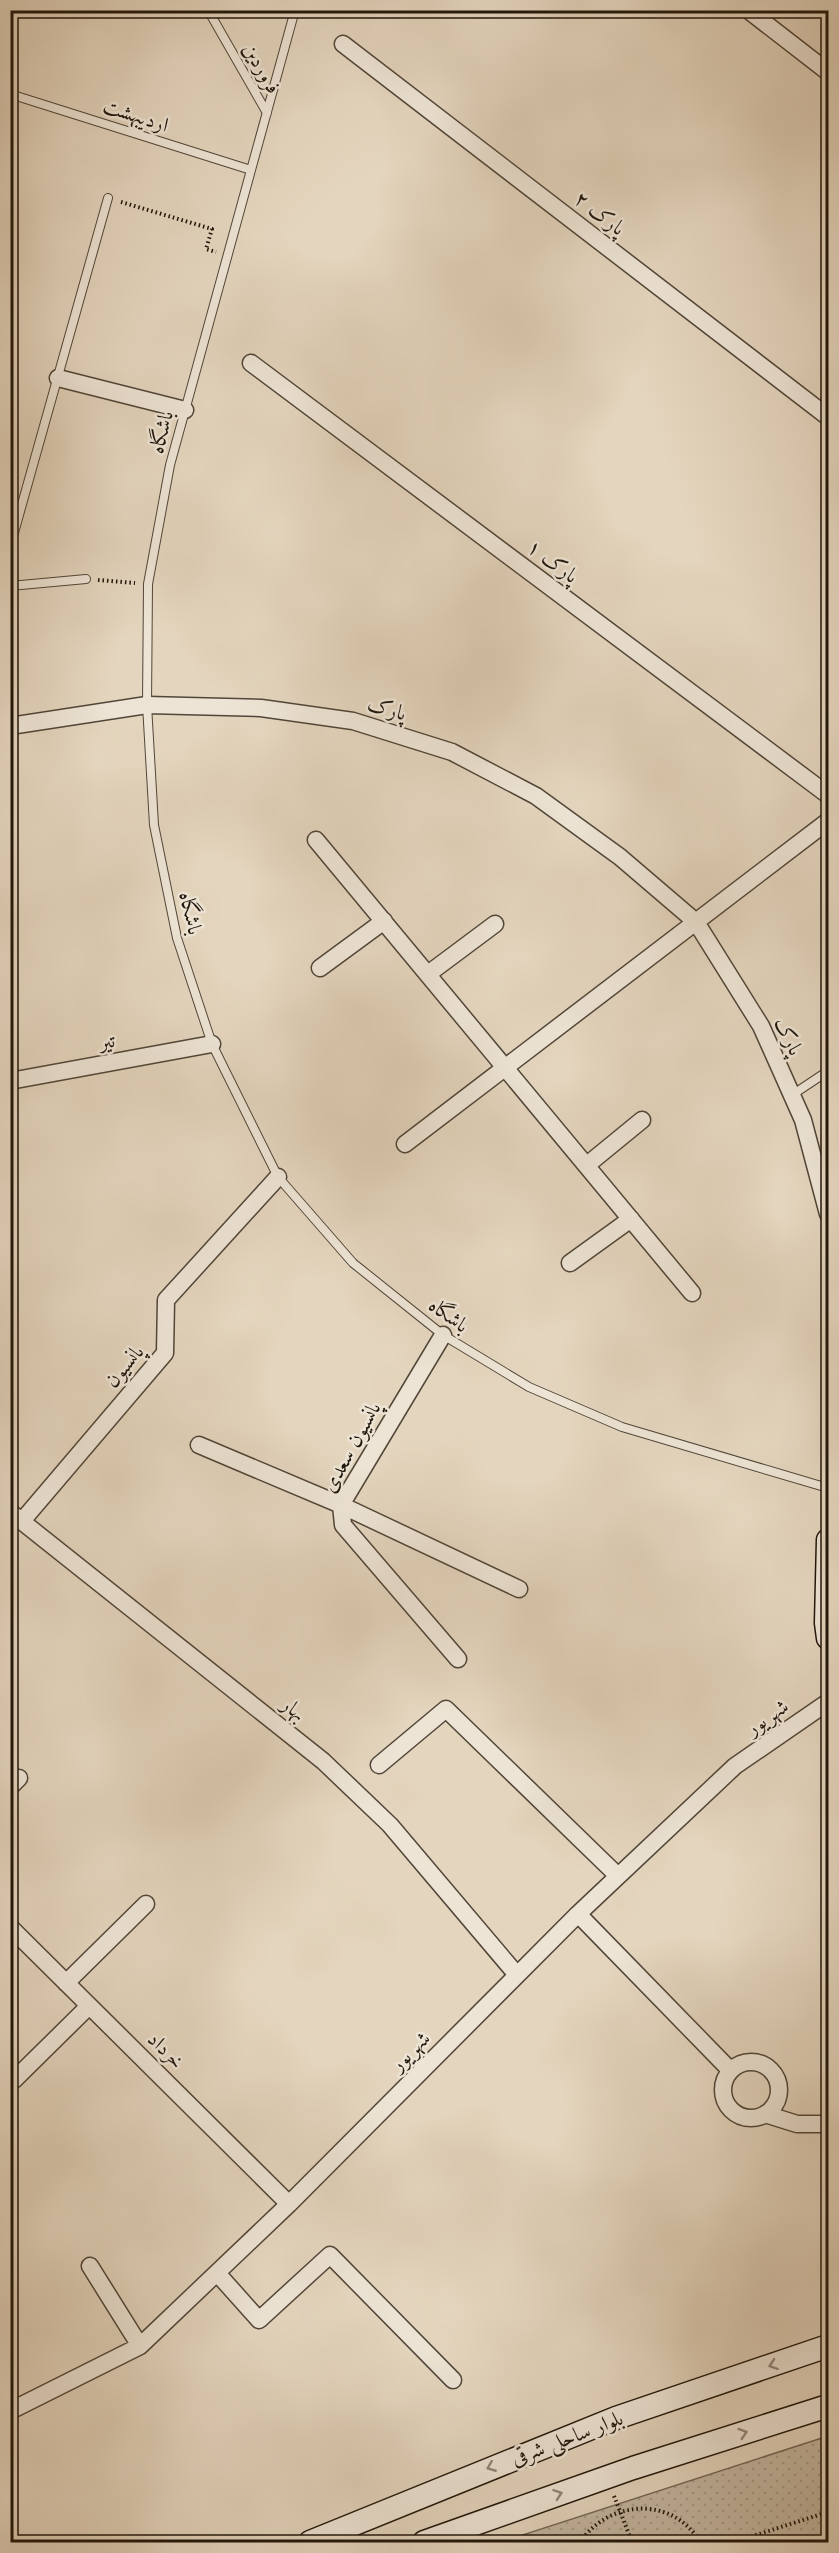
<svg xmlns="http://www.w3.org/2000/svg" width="839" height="2553" font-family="'Old Standard TT',Amiri,serif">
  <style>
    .park { fill: url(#park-dots); stroke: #726656; stroke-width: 1.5 }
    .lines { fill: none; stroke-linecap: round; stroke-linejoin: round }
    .lane-casing { stroke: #514638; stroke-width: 10 }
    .street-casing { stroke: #514638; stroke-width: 19 }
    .secondary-casing { stroke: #20160b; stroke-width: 25 }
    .path { stroke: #20160b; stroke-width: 4; stroke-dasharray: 1.5 3; stroke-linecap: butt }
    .lane { stroke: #ede4d5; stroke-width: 8 }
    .street { stroke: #ede4d5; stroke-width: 16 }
    .secondary { stroke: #ede4d5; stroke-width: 22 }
    .oneway { stroke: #91877a }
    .labels { text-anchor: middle; stroke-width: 5; stroke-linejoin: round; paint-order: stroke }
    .street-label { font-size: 21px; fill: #20160b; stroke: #ede4d5 }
  </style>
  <defs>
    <pattern id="park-dots" width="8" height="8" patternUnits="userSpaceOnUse" patternTransform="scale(1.5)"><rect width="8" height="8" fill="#c3b5a0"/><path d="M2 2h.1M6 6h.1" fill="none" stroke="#a79b88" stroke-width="1.8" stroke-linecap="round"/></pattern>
  </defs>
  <rect width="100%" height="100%" fill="#e4d5be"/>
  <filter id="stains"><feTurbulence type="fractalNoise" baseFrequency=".00333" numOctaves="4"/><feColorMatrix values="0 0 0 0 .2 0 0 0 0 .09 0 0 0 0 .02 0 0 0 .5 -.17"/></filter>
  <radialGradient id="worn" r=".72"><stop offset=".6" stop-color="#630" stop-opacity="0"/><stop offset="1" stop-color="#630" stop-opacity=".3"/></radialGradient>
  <path class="park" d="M828,2436V2542H501L504,2541Z"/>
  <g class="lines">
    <defs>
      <path id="lane" d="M208,10L267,113
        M295,10L170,465L148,584L147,705L154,825L177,938L212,1044L278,1177L353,1263L443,1335L529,1387L622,1427L828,1488
        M10,94L251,170
        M10,547L108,198
        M10,586L86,579
        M792,1095L828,1071"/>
      <path id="street" d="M748,10L828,72
        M343,44L828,417
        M251,363L828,795
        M58,378L185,410
        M10,726L147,705L261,708L353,721L452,752L536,796L620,857L696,922L761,1026L803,1120L828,1214
        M316,840L692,1293
        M320,968L384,921
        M428,974L495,924
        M10,1081L212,1044
        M405,1144L828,821
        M587,1165L642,1120
        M570,1263L631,1219
        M443,1335L341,1505L343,1525L458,1659
        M199,1445L341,1505L519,1589
        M10,1512L323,1761L390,1825L517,1975
        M22,1521L165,1353L166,1300L278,1177
        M379,1765L446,1709L618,1876
        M10,1787L19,1778
        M578,1914L730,2070
        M10,1927L289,2204
        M66,1983L146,1904
        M723 2090a28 28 0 1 1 56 0a28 28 0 1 1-56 0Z
        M14,2080L89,2006
        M765,2114L797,2124H828
        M90,2266L140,2346
        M217,2273L259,2320L330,2255L453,2380
        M10,2411L140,2346L289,2204L578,1914L735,1766L828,1702"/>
      <path id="secondary" d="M828,1540L826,1623L828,1638
        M310,2542L616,2418L828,2346
        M424,2542L633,2468L828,2406"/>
    </defs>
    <use href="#lane" class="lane-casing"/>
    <use href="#street" class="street-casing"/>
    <use href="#secondary" class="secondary-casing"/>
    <path class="path" d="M121,202L212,229L206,249L216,252
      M98,580L135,583
      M614,2496L632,2542
      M580,2542C609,2500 672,2495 700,2542
      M734,2542L828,2512"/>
    <use href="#lane" class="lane"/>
    <use href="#street" class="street"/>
    <use href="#secondary" class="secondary"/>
  </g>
  <defs><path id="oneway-chevron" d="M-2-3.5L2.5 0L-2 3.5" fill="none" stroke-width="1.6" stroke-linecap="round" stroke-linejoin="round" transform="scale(1.5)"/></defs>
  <g class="oneway">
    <use href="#oneway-chevron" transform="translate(773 2365) rotate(161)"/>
    <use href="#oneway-chevron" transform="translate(743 2433) rotate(-18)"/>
    <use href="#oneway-chevron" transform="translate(491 2467) rotate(158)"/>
    <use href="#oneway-chevron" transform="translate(558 2494) rotate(-19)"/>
  </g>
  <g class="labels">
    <g class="street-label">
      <text transform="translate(262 68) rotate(60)" y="7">فروردین</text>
      <text transform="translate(136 115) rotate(18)" y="7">اردیبهشت</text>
      <text transform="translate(600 213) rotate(38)" y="7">پارک ۲</text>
      <text transform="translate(161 432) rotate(-75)" y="7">باشگاه</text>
      <text transform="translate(553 561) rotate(37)" y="7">پارک ۱</text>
      <text transform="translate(387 708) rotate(17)" y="7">پارک</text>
      <text transform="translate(191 913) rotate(77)" y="7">باشگاه</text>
      <text transform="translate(789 1036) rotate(65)" y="7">پارک</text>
      <text transform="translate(107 1041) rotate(-10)" y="7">تیر</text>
      <text transform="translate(449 1315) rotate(36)" y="7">باشگاه</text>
      <text transform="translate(124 1366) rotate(-50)" y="7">پانسیون</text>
      <text transform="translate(351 1447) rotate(-61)" y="7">پانسیون سعدی</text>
      <text transform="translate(294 1709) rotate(39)" y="7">بهار</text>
      <text transform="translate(767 1717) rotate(-35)" y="7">شهریور</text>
      <text transform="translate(166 2050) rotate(45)" y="7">خرداد</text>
      <text transform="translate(410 2051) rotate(-45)" y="7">شهریور</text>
      <text transform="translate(567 2438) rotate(-21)" y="7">بلوار ساحلی شرقی</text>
    </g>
  </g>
  <rect width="839" height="2553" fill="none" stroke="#e4d5be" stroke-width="36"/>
  <rect x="12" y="12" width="815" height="2529" fill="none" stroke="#20160b" stroke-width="3"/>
  <rect x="18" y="18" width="803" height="2517" fill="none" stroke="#20160b" stroke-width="1.5"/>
  <rect width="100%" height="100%" filter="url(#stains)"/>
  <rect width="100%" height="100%" fill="url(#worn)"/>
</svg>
